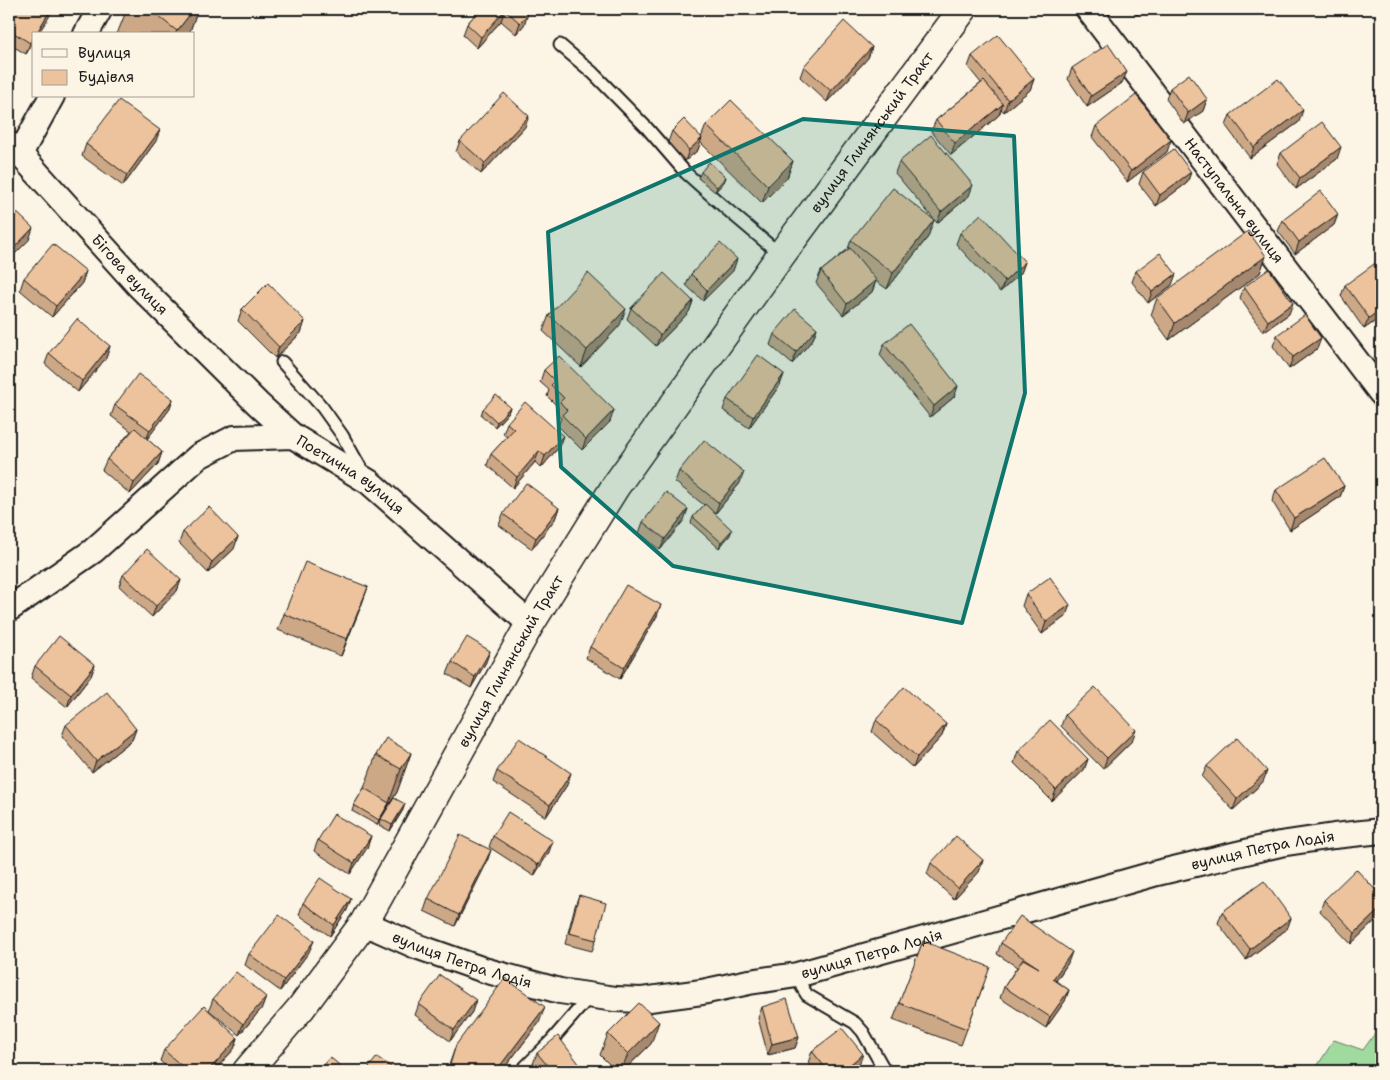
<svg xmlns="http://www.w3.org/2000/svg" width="1390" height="1080" font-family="'Shantell Sans',sans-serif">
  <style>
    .green { fill: #a1da9e; stroke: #5e7b5d }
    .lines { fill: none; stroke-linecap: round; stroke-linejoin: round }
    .lane-casing { stroke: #1c1c1c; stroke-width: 15 }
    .street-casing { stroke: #1c1c1c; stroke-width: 28 }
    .primary-casing { stroke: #1c1c1c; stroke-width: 31 }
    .lane { stroke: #fcf5e5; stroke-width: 11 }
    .street { stroke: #fcf5e5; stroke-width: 24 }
    .primary { stroke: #fcf5e5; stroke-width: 28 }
    .wall { fill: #cca887; stroke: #1c1c1c }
    .shaded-wall { fill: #a6886e; stroke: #1c1c1c }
    .building { fill: #edc39d; stroke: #1c1c1c }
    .marked { fill: #0f766e; fill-opacity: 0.2; stroke: #0f766e; stroke-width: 4; stroke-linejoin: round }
    .labels { text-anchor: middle; stroke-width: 4; stroke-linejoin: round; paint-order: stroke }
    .street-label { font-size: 15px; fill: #1c1c1c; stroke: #fcf5e5 }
  </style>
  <rect width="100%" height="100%" fill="#fcf5e5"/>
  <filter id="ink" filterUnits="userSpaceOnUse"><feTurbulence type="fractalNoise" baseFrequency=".02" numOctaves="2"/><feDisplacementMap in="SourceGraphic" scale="10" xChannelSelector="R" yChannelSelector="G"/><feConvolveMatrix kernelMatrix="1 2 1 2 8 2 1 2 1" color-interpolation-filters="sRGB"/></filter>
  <g filter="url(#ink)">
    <path class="green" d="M1381,1025V1071H1314L1334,1040L1363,1050Z"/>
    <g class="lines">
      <defs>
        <path id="lane" d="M560,45L593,73L647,128L686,173L723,206L781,255
          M282,362L322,407L342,435L364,474
          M797,975L802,987L807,995L855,1023L863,1032L885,1071
          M521,1071L551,1041L590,996"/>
        <g id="street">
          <path id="s1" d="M1088,9L1381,393"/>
          <path d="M86,34L100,9"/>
          <path id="s2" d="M9,144L20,154L139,286L258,404L293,436"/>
          <path d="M20,154L52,96"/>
          <path id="s3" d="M9,609L93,551L199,456L234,438L293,436L369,482L530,624"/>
          <path id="s4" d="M364,923L416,946L484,970L560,991L615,999L642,1000L702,992L749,982L797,975L1157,873L1280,844L1334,836L1381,831"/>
        </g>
        <g id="primary">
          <path id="s5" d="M247,1071L301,1008L364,923L530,624L615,487L781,255L963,9"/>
        </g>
      </defs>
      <use href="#lane" class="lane-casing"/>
      <use href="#street" class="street-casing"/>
      <use href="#primary" class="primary-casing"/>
      <use href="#lane" class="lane"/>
      <use href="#street" class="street"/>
      <use href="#primary" class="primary"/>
    </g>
    <path class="wall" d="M9,9L49,17L34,34V41L26,54L9,44Z
      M127,9H202L200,13L197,11L189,34H117Z
      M480,9H522L524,25L516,34L501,21L477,48L463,35L467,24Z
      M1132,9H1145L1137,15Z
      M872,47L868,58L827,102L800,77L804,66Z
      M972,56L1034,79L1030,90L1004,112L1001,109L999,115L951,155L931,131L936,120L981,83L968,67Z
      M1072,68L1122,83L1087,107L1068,79Z
      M1170,88L1207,99L1203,111L1184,124L1166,99Z
      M1230,115L1299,122L1250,158L1226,126Z
      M706,125L793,161L787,178L762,203L700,142L698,150L685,161L668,142L672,131L701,138Z
      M1096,126L1167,152L1127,182L1092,137Z
      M525,127L481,174L456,152L460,141Z
      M156,141L123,186L82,156L86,144Z
      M1281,153L1337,159L1296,189L1277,164Z
      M899,162L969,196L937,223L895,173Z
      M701,172L726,177L724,182L715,192L698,178Z
      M1143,172H1191L1187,183L1156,206L1139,184Z
      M1338,214L1334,225L1295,254L1278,231L1283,220Z
      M960,233L1025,262L1021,273L1000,292L956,244Z
      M928,237L887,289L876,281L872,292L843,315L816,283L821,271L848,249L851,240Z
      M1266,256L1260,273L1169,340L1151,315L1157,298Z
      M86,271L82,283L52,317L20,290L24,278Z
      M733,271L703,301L686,285L691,274Z
      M1136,271L1172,285L1148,303L1132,282Z
      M1345,285L1381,317L1364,329L1341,296Z
      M1244,287L1289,314L1263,332L1240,298Z
      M693,301L689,312L656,346L627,319L631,308Z
      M242,309L305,321L301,333L275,358L238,321Z
      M549,315L620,325L581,367L543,331Z
      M817,328L813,339L792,364L770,345L774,334Z
      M1277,335L1321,338L1317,349L1289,369L1273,346Z
      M884,344L958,386L954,397L930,417L880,355Z
      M110,346L106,358L78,392L45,364L49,353Z
      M544,370L610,422L582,450L558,426L561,418L556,414L558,407L547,396L549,390L540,382Z
      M784,374L780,385L749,428L723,410L727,399Z
      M173,399L169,410L147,439L162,452L158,464L130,494L102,470L107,459L131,431L111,416L115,405Z
      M510,407L508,413L495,427L481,415L483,409Z
      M507,423L559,447L541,468L535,462L513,488L487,465L491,454L507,437L503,434Z
      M679,471L740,483L715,514L730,535L719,548L691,523L693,517L704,505L675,482Z
      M1344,486L1340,497L1290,530L1272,501L1276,490Z
      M559,508L555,519L532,549L499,525L503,514Z
      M684,520L660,550L639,533L643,522Z
      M183,532L234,549L208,573L179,543Z
      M123,575L181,580L177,591L152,617L119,586Z
      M368,587L341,656L278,630L284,614Z
      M1026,594L1066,616L1042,634L1022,606Z
      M657,616L620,679L586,658L590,647Z
      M452,662H486L471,688L447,674Z
      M95,665L91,676L67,707L31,678L35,666Z
      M1065,715L1132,741L1103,769L1061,726Z
      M876,720L946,724L942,736L913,768L872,732Z
      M66,725L136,729L132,740L92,772L62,736Z
      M1018,751L1088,759L1084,770L1052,801L1014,763Z
      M411,753L397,792L377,825L352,811L354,805L364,788L376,755Z
      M1207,766L1263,782L1233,810L1202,777Z
      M497,771L567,785L546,817L493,782Z
      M403,810L390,831L379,825L381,819Z
      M371,836L367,848L350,874L314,851L318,840Z
      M493,836L549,852L534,876L489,847Z
      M983,860L979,872L954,899L927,874L931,863Z
      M487,862L455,926L424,911L428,899Z
      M579,895L596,940L592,951L565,944L575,906Z
      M1381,896V915L1351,944L1320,911L1324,900Z
      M351,899L347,910L330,936L299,915L303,903Z
      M1222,912L1291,918L1287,929L1246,960L1218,923Z
      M923,941L984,983L961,1045L893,1020Z
      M1001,943L1068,963L1056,981L1069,990L1065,1001L1046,1028L1000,998L1004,987L1017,967L997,954Z
      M309,952L280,991L245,965L249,954Z
      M266,997L262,1008L239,1035L209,1010L213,999Z
      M419,1004L472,1012L450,1041L415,1015Z
      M762,1007L799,1037L795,1048L768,1055L758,1018Z
      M539,1023L502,1071H447L456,1045Z
      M608,1034L651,1044L623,1071H616L600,1055Z
      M238,1038L234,1049L214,1071H171L160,1061L164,1050Z
      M812,1051L859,1065L851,1071H815L808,1063Z
      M537,1053L580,1065L578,1071H539L533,1064Z"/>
    <path class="shaded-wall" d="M51,9H52L49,17L38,34H36Z
      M194,9H198L189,34H175L177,31Z
      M1139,9H1145L1137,15Z
      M505,10L501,21L477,48L481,37Z
      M528,14L524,25L516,34L520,23Z
      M34,37V41L26,54L30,43Z
      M872,47L868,58L827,102L831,91Z
      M1127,72L1122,83L1087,107L1091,96Z
      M1034,79L1030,90L1004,112L1008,100Z
      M1207,99L1203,111L1184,124L1188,113Z
      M1003,104L999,115L951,155L955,143Z
      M1303,110L1299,122L1250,158L1254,147Z
      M529,116L525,127L481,174L485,163Z
      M160,130L156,141L123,186L127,175Z
      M702,138L698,150L685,161L689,150Z
      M1171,140L1167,152L1127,182L1131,171Z
      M1341,147L1337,159L1296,189L1300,178Z
      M793,161L787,178L762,203L768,186Z
      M1191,172L1187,183L1156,206L1160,195Z
      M726,177L724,182L715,192L717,187Z
      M973,185L969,196L937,223L941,212Z
      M1338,214L1334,225L1295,254L1299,242Z
      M934,220L928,237L887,289L893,273Z
      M33,228L29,240L9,260V253Z
      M1266,256L1260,273L1169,340L1175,323Z
      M737,259L733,271L703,301L707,290Z
      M1025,262L1021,273L1000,292L1005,281Z
      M86,271L82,283L52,317L56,306Z
      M1176,274L1172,285L1148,303L1152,292Z
      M876,280L872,292L843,315L847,304Z
      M693,301L689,312L656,346L660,335Z
      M1293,303L1289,314L1263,332L1268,321Z
      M626,309L620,325L581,367L587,350Z
      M1381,309V317L1364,329L1369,318Z
      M305,321L301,333L275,358L279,347Z
      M817,328L813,339L792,364L796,352Z
      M1321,338L1317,349L1289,369L1293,357Z
      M110,346L106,358L78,392L82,381Z
      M784,374L780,385L749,428L753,417Z
      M958,386L954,397L930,417L934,406Z
      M173,399L169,410L145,442L150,430Z
      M510,407L508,413L495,427L497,422Z
      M614,410L610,422L582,450L586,439Z
      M563,436L559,447L541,468L545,456Z
      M539,451L535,462L513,488L517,477Z
      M162,452L158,464L130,494L134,483Z
      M744,472L740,483L715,514L719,503Z
      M1344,486L1340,497L1290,530L1294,518Z
      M559,508L555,519L532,549L536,538Z
      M688,509L684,520L660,550L665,539Z
      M732,530L730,535L719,548L721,542Z
      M238,537L234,549L208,573L212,562Z
      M181,580L177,591L152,617L156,606Z
      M368,587L362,604L341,656L347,639Z
      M661,605L657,616L620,679L624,668Z
      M1070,605L1066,616L1042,634L1046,622Z
      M490,651L486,662L471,688L475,677Z
      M95,665L91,676L67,707L71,695Z
      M946,724L942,736L913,768L917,757Z
      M136,729L132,740L92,772L96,761Z
      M1136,730L1132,741L1103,769L1107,758Z
      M411,753L397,792L387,808L401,769Z
      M1088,759L1084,770L1052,801L1056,790Z
      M1267,771L1263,782L1233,810L1237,799Z
      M571,773L567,785L546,817L550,805Z
      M389,803L387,808L377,825L379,820Z
      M405,804L403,810L390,831L392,825Z
      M371,836L367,848L350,874L354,863Z
      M553,841L549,852L534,876L538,865Z
      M491,850L487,862L455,926L459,915Z
      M983,860L979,872L954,899L958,888Z
      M351,899L347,910L330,936L334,925Z
      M1381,908V915L1351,944L1355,933Z
      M1291,918L1287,929L1246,960L1250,949Z
      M314,941L309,952L280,991L284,980Z
      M1072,952L1068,963L1049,990L1053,979Z
      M1069,990L1065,1001L1046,1028L1050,1017Z
      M266,997L262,1008L239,1035L243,1024Z
      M476,1000L472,1012L450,1041L454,1030Z
      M545,1007L539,1023L502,1071H496Z
      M659,1022L651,1044L623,1071H621L628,1054Z
      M799,1037L795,1048L768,1055L772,1044Z
      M238,1038L234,1049L214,1071H208Z
      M863,1054L859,1065L851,1071H842Z
      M580,1065L578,1071H572Z"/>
    <path class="building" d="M9,9H51L36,34H34V37L30,43L9,30Z
      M149,9H194L177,31Z
      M480,9H522L528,14L520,23L505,10L481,37L467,24Z
      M844,21L872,47L831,91L804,66Z
      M998,35L1034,79L1008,100L972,56Z
      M1108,44L1127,72L1091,96L1072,68Z
      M1189,74L1207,99L1188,113L1170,88Z
      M1278,79L1303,110L1254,147L1230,115Z
      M984,81L1003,104L955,143L936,120Z
      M504,93L529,116L485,163L460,141Z
      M1136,95L1171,140L1131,171L1096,126Z
      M119,100L160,130L127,175L86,144Z
      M731,100L793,161L768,186L706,125Z
      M684,119L702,138L689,150L672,131Z
      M1322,122L1341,147L1300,178L1281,153Z
      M931,135L973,185L941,212L899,162Z
      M1174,149L1191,172L1160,195L1143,172Z
      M709,162L726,177L717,187L701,172Z
      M893,188L934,220L893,273L851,240Z
      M1321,191L1338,214L1299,242L1283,220Z
      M9,205L33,228L9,253Z
      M981,214L1025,262L1005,281L960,233Z
      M1248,231L1266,256L1175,323L1157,298Z
      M720,243L737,259L707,290L691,274Z
      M53,244L86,271L56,306L24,278Z
      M850,248L876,280L847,304L821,271Z
      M1160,253L1176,274L1152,292L1136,271Z
      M1381,259V309L1369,318L1345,285Z
      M1269,269L1293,303L1268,321L1244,287Z
      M588,273L626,309L587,350L549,315Z
      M664,273L693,301L660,335L631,308Z
      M268,283L305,321L279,347L242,309Z
      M795,309L817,328L796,352L774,334Z
      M1305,315L1321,338L1293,357L1277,335Z
      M77,319L110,346L82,381L49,353Z
      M909,324L958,386L934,406L884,344Z
      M758,355L784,374L753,417L727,399Z
      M559,356L614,410L586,439L562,415L567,410L560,402L564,398L551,385L555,381L544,370Z
      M138,374L173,399L150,430L115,405Z
      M496,395L510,407L497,422L483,409Z
      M525,402L563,436L545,456L539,451L517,477L491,454L514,429L507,423Z
      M135,428L162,452L134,483L107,459Z
      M704,440L744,472L719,503L679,471Z
      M1325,458L1344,486L1294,518L1276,490Z
      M526,483L559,508L536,538L503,514Z
      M666,492L688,509L665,539L643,522Z
      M705,504L732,530L721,542L693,517Z
      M209,507L238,537L212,562L183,532Z
      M147,549L181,580L156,606L123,575Z
      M305,562L368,587L347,639L284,614Z
      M1050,577L1070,605L1046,622L1026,594Z
      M626,585L661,605L624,668L590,647Z
      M59,636L95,665L71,695L35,666Z
      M467,637L490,651L475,677L452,662Z
      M904,687L946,724L917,757L876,720Z
      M1095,687L1136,730L1107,758L1065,715Z
      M107,692L136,729L96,761L66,725Z
      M1050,720L1088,759L1056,790L1018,751Z
      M386,738L411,753L401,769L376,755Z
      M519,738L571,773L550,805L497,771Z
      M1237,738L1267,771L1237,799L1207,766Z
      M364,788L389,803L379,820L354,805Z
      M394,798L405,804L392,825L381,819Z
      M508,812L553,841L538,865L493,836Z
      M334,814L371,836L354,863L318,840Z
      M460,835L491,850L459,915L428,899Z
      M956,836L983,860L958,888L931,863Z
      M1356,869L1381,896V908L1355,933L1324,900Z
      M320,878L351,899L334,925L303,903Z
      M1264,881L1291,918L1250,949L1222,912Z
      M579,895L606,903L596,940L569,933Z
      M279,915L314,941L284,980L249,954Z
      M1020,916L1072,952L1053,979L1069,990L1050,1017L1004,987L1023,959L1039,968L1001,943Z
      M923,941L990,967L967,1029L899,1003Z
      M236,972L266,997L243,1024L213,999Z
      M440,975L476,1000L454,1030L419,1004Z
      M505,978L545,1007L496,1071H448L456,1045Z
      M787,999L799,1037L772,1044L762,1007Z
      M639,1003L659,1022L628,1054L608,1034Z
      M204,1006L238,1038L208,1071H187L164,1050Z
      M842,1028L863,1054L842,1071H828L812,1051Z
      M558,1036L580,1065L572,1071H552L537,1053Z
      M330,1057L346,1071H318Z
      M377,1057L397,1071H366Z"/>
  </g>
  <path class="marked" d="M803,119L1014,136L1025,393L962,623L673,566L561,467L548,232Z"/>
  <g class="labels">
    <g class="street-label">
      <text dy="5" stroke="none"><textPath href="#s5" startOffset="1130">вулиця Глинянський Тракт</textPath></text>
      <text dy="5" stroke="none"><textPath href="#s1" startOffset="241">Наступальна вулиця</textPath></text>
      <text dy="5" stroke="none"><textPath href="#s2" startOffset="178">Бігова вулиця</textPath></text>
      <text dy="5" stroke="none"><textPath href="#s3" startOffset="412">Поетична вулиця</textPath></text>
      <text dy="5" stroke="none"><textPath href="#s5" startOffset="489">вулиця Глинянський Тракт</textPath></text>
      <text dy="5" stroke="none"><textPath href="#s4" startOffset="930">вулиця Петра Лодія</textPath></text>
      <text dy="5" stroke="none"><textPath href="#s4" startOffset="525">вулиця Петра Лодія</textPath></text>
      <text dy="5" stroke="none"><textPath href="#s4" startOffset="105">вулиця Петра Лодія</textPath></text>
    </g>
  </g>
  <rect width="1390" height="1080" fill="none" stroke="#fcf5e5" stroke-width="30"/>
  <rect x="15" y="15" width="1360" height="1050" fill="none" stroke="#1c1c1c" stroke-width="2" filter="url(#ink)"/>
  <rect x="32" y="32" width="162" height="65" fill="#fcf5e5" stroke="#a29e95"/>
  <rect x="42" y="49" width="25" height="8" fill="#fcf5e5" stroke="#a29e95"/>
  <text x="78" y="58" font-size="15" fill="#1c1c1c">Вулиця</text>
  <rect x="42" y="70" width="25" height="15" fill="#edc39d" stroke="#a29e95"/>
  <text x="78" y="82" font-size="15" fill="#1c1c1c">Будівля</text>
</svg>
